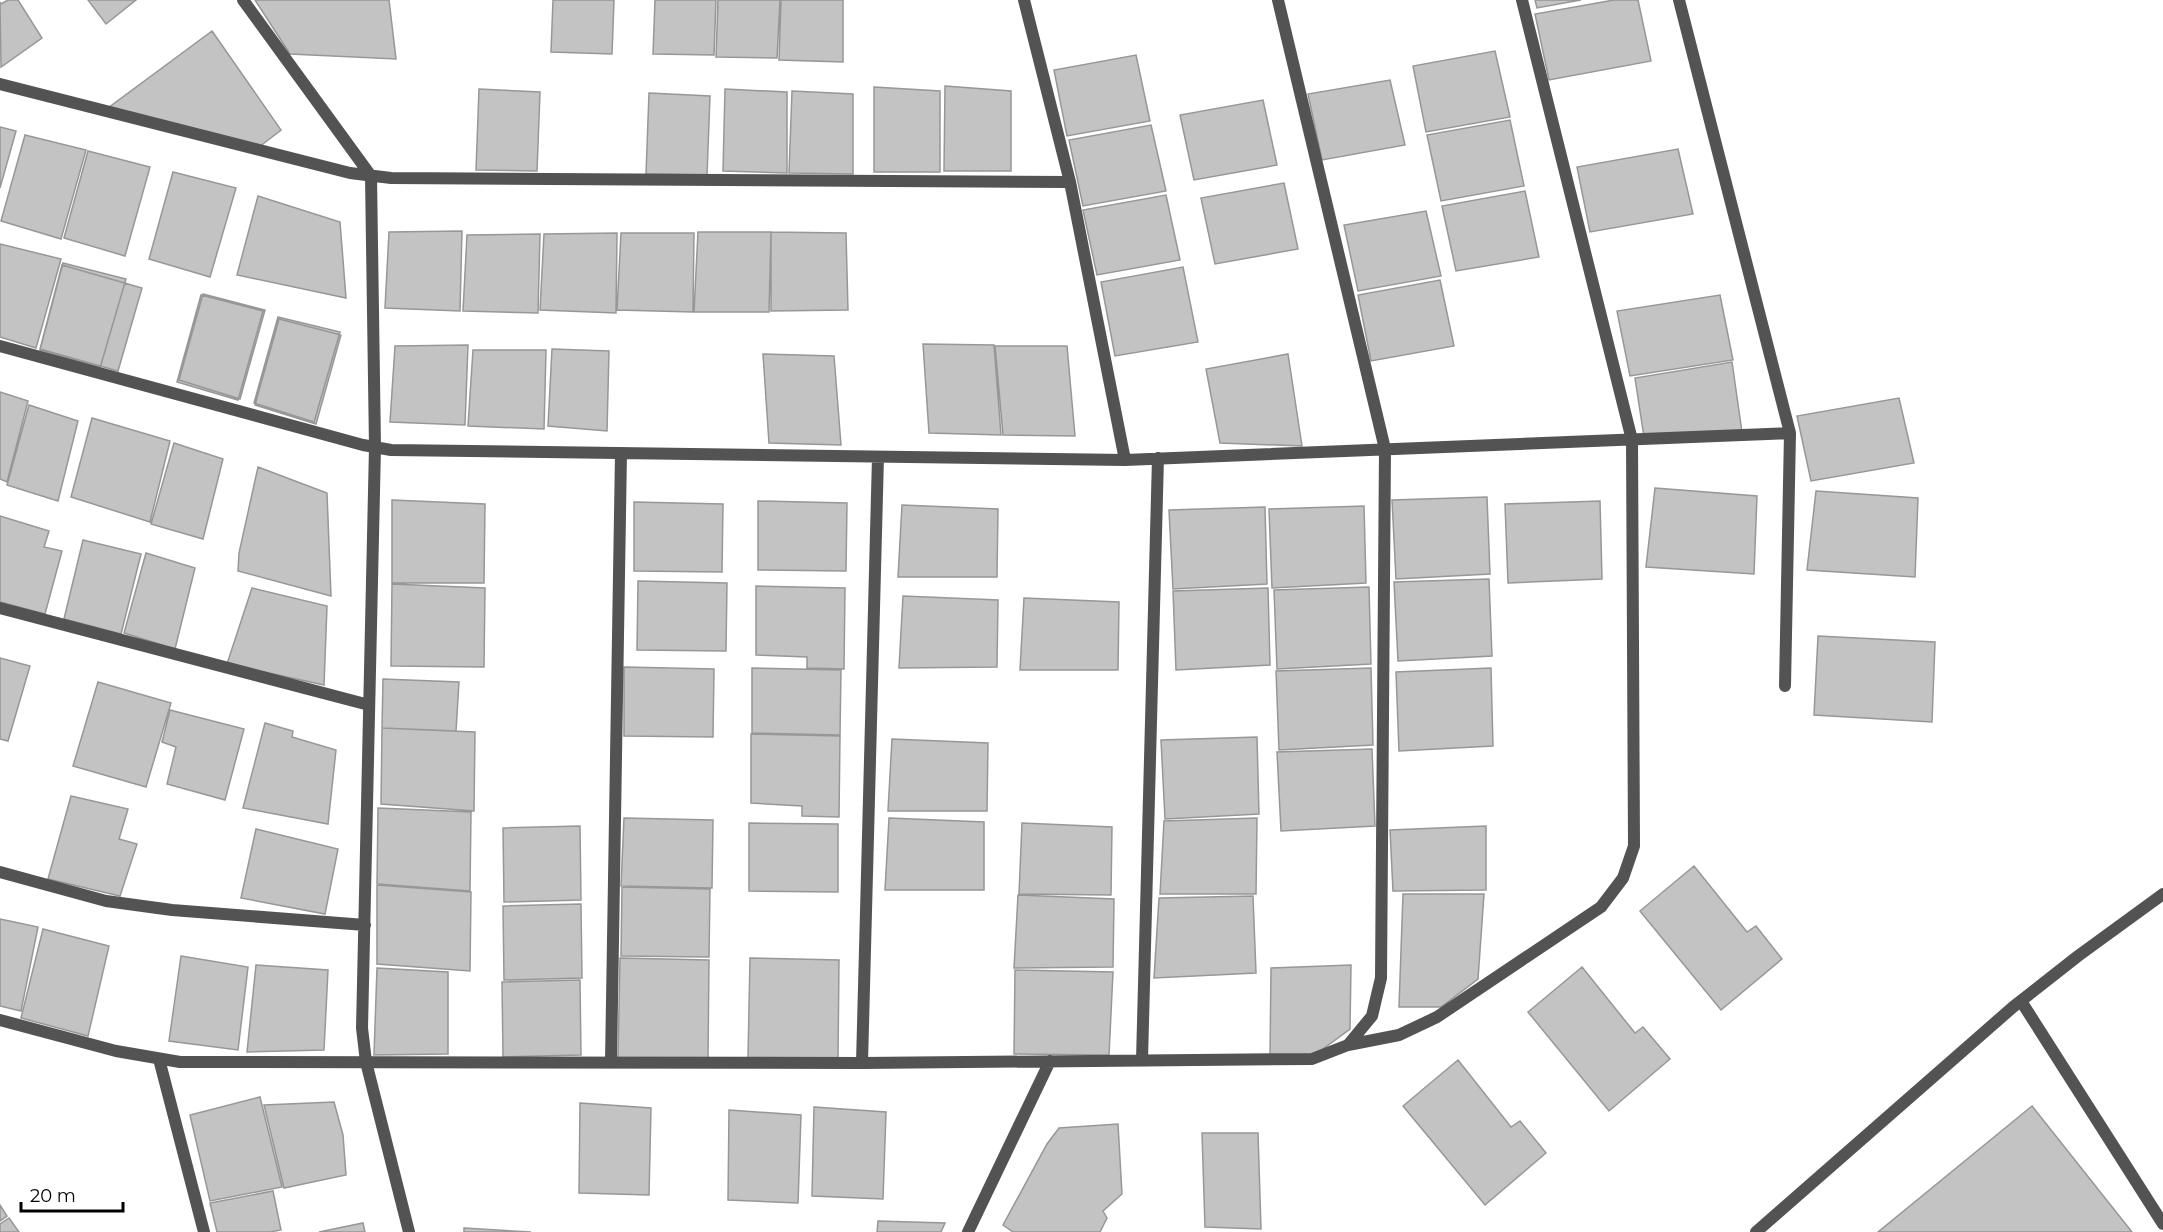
<svg xmlns="http://www.w3.org/2000/svg" width="2163" height="1232" font-family="Montserrat,sans-serif">
  <style>
    .building { fill: #c3c3c3; stroke: #979797; stroke-width: 1.5 }
    .lines { fill: none; stroke-linecap: round; stroke-linejoin: round }
    .minor { stroke: #535353; stroke-width: 12 }
  </style>
  <rect width="100%" height="100%" fill="#fff"/>
  <path class="building" d="M8,0H18L42,38L1,67L0,2L1,4Z
    M88,0H136L106,24Z
    M255,0H389L396,59L290,54Z
    M553,0H614L612,54L551,52Z
    M655,0H716L714,55L653,54Z
    M718,0H780L777,58L716,57Z
    M781,0H843V62L779,60Z
    M1535,0H1581L1537,8Z
    M1614,0H1638L1651,61L1549,80L1535,14Z
    M212,31L281,130L259,147L108,108Z
    M1495,51L1510,117L1426,132L1413,66Z
    M1136,55L1150,121L1067,136L1054,70Z
    M1390,80L1405,145L1322,160L1308,94Z
    M945,86L1011,91V171H944Z
    M874,87L940,91V172H874Z
    M479,89L540,92L537,171L476,170Z
    M725,89L787,92V173L723,171Z
    M792,91L853,94V174L789,173Z
    M649,93L710,96L707,175L646,174Z
    M1263,100L1277,165L1194,180L1180,115Z
    M1510,120L1524,186L1441,201L1427,135Z
    M1151,125L1166,191L1083,206L1069,140Z
    M0,127L16,131L0,188Z
    M25,135L86,150L61,239L1,221Z
    M1678,149L1693,214L1590,232L1577,167Z
    M88,151L150,167L125,256L64,238Z
    M173,172L236,188L210,277L149,259Z
    M1284,183L1298,249L1215,264L1201,198Z
    M1525,191L1539,257L1456,271L1442,206Z
    M1166,195L1180,260L1097,275L1083,210Z
    M258,196L340,222L346,298L237,275Z
    M1426,211L1441,276L1358,291L1344,225Z
    M462,231L460,311L385,308L389,232Z
    M698,232H771L769,312H694Z
    M771,232L846,233L848,310L771,311Z
    M617,233L616,313L540,310L544,234Z
    M621,233H694L693,312L617,310Z
    M540,234L538,313L463,311L467,235Z
    M0,244L61,259L36,348L0,337Z
    M63,263L126,279L100,368L40,350Z
    M62,265L142,288L118,371L40,349Z
    M1183,267L1198,342L1115,356L1101,282Z
    M1440,280L1454,346L1371,361L1358,295Z
    M203,294L265,310L240,399L179,380Z
    M201,295L263,311L238,400L177,382Z
    M1720,295L1733,360L1630,376L1617,311Z
    M278,317L340,332L314,422L254,403Z
    M279,319L341,335L316,424L255,405Z
    M923,344L994,345L1001,435L929,433Z
    M468,345L465,425L390,422L395,346Z
    M995,346H1067L1075,436L1003,435Z
    M552,349L609,351L607,431L548,426Z
    M473,350H546L544,429L468,426Z
    M763,354L834,356L841,445L769,443Z
    M1288,354L1302,446L1220,443L1206,369Z
    M1732,362L1742,432L1644,437L1635,378Z
    M0,392L28,401L7,482L0,479Z
    M1899,398L1914,463L1811,481L1797,416Z
    M29,405L78,421L58,501L7,485Z
    M92,418L170,441L150,522L71,497Z
    M174,443L223,459L203,539L151,524Z
    M258,467L327,493L331,596L238,571L239,553Z
    M1655,488L1757,496L1754,574L1646,567Z
    M1816,491L1918,498L1915,577L1807,570Z
    M1487,497L1490,574L1396,579L1392,500Z
    M392,500L485,504L484,583H392Z
    M758,501L847,503L846,571L758,570Z
    M1600,501L1602,579L1508,583L1505,504Z
    M634,502L723,504L722,572L634,571Z
    M902,505L998,509L997,577H898Z
    M1364,506L1366,583L1272,588L1269,509Z
    M1265,507L1267,584L1173,589L1169,510Z
    M0,516L49,531L44,547L62,551L45,614L0,602Z
    M83,540L141,554L121,634L64,619Z
    M146,553L195,568L175,649L124,633Z
    M1489,579L1492,656L1398,661L1394,582Z
    M638,581L727,583L726,651L637,650Z
    M392,584L485,588L484,667L391,666Z
    M756,586L845,588L844,669L807,668V657L756,655Z
    M1369,587L1371,664L1277,669L1274,590Z
    M252,588L327,606L324,685L227,664Z
    M1268,588L1270,665L1176,670L1173,591Z
    M903,596L998,600L997,667L899,668Z
    M1024,598L1119,602L1118,670H1020Z
    M1818,636L1935,642L1932,722L1814,715Z
    M0,658L30,666L8,741L0,739Z
    M624,667L714,669L713,737L624,736Z
    M752,668L841,670L840,735L752,733Z
    M1371,668L1373,745L1279,750L1276,671Z
    M1491,668L1493,746L1399,751L1396,672Z
    M383,679L459,682L456,731L382,728Z
    M98,682L171,703L146,787L73,766Z
    M170,710L244,729L225,800L167,784L176,747L162,742Z
    M265,723L293,731L292,737L336,750L328,824L243,808Z
    M382,728L475,732L474,811L381,804Z
    M751,734L840,736L839,817L802,816V806L751,803Z
    M1257,737L1259,814L1165,819L1161,740Z
    M892,739L988,743L987,811H888Z
    M1372,749L1375,826L1281,831L1277,752Z
    M71,796L128,809L119,839L137,844L120,896L48,879Z
    M378,808L471,812L470,891L377,884Z
    M624,818L713,820L712,888L621,886Z
    M889,818L984,822V890H885Z
    M1257,818L1256,894H1160L1164,821Z
    M749,823L838,824V892L749,891Z
    M1022,823L1112,827L1111,895L1019,894Z
    M580,826L581,900L504,902L503,828Z
    M1486,826V890L1393,891L1390,830Z
    M256,829L338,849L325,914L241,898Z
    M1694,866L1747,932L1756,926L1782,959L1721,1010L1640,911Z
    M377,885L471,892L470,971L377,964Z
    M622,887L710,889L709,957L621,956Z
    M1403,894H1484L1478,979L1441,1007H1399Z
    M1018,895L1114,899L1113,967L1014,968Z
    M1253,896L1256,973L1154,978L1159,898Z
    M581,904L582,978L504,980L503,906Z
    M0,919L38,927L21,1011L0,1006Z
    M43,929L109,946L88,1036L21,1018Z
    M181,956L248,967L238,1050L169,1041Z
    M620,958L709,960L708,1059L618,1058Z
    M750,958L839,960L838,1059L748,1058Z
    M256,965L328,970L324,1050L247,1052Z
    M1351,965L1350,1029L1312,1057H1270L1271,968Z
    M1582,967L1635,1033L1643,1027L1670,1059L1609,1111L1528,1012Z
    M377,968L448,972V1054L374,1055Z
    M1015,970L1113,972L1109,1055L1014,1054Z
    M580,980L581,1055L503,1057L502,982Z
    M1458,1060L1511,1127L1520,1121L1546,1153L1485,1205L1403,1106Z
    M260,1097L282,1187L210,1201L190,1115Z
    M334,1102L343,1135L346,1175L284,1188L264,1105Z
    M580,1103L651,1108L649,1195L579,1193Z
    M2032,1106L2132,1232H1878Z
    M814,1107L886,1112L883,1199L812,1196Z
    M729,1110L801,1115L798,1203L728,1200Z
    M1118,1124L1122,1194L1103,1211L1107,1218L1100,1232H1013L1003,1225L1047,1144L1059,1128Z
    M1202,1133H1258L1261,1229L1205,1227Z
    M273,1191L281,1230L270,1232H217L210,1203Z
    M0,1205L7,1216L0,1221Z
    M9,1218L19,1232H0V1224Z
    M878,1221L945,1223L941,1232H877Z
    M363,1223L365,1232H319Z
    M464,1228L531,1232H464Z"/>
  <g class="lines">
    <path class="minor" d="M243,0L371,176L375,447L362,1028L366,1062L409,1232
      M1024,0L1070,182L1125,460
      M1679,0L1790,433L1785,686
      M0,84L350,173L391,178L1070,182
      M0,346L363,445L391,450L1125,460L1790,433
      M0,608L369,705
      M0,872L106,901L172,910L365,925
      M2021,1001L2163,1224
      M0,1020L116,1051L180,1062L862,1063L1312,1059L1348,1045L1372,1016L1381,978L1385,449L1278,0
      M1348,1045L1399,1035L1437,1017L1601,907L1623,878L1634,846L1632,440L1522,0
      M159,1059L204,1232
      M1142,1060L1158,458
      M611,1062L621,453
      M862,1063L878,457
      M968,1232L1050,1061
      M1756,1232L2013,1007L2078,956L2163,894"/>
  </g>
  <path d="M21 1202v9h102v-9" fill="none" stroke="#000000" stroke-width="3"/>
  <text x="30" y="1202" font-size="18" fill="#000000" stroke="#ffffff" stroke-width="4.5" paint-order="stroke">20 m</text>
</svg>
